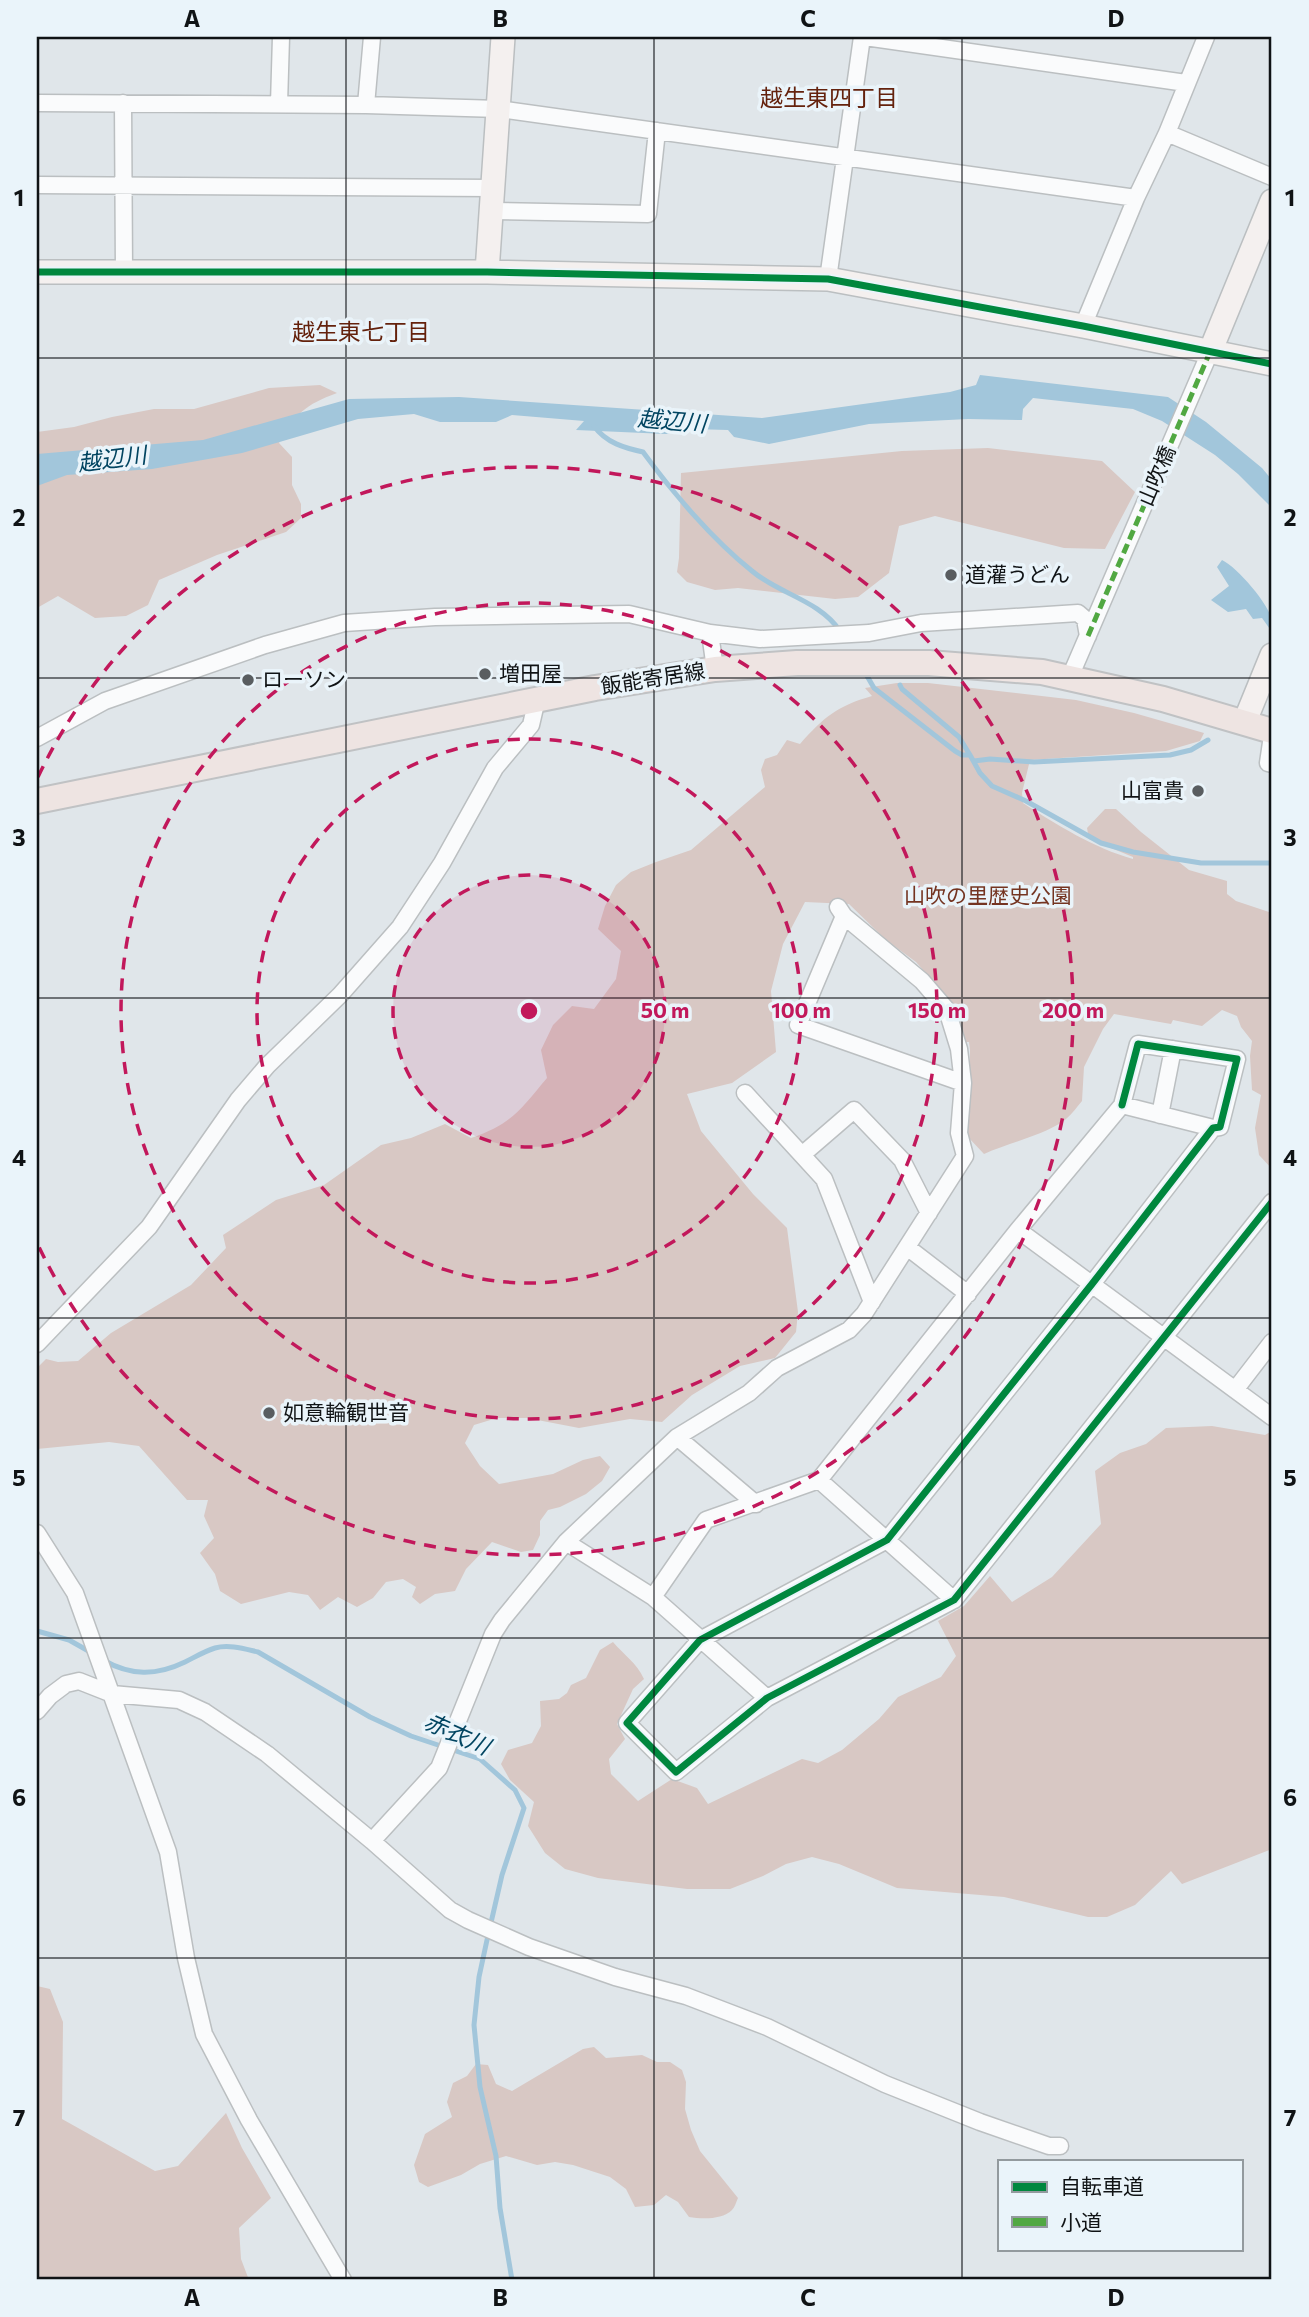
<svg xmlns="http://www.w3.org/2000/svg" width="1309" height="2317" font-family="Commissioner,'Noto Sans JP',sans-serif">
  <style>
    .green { fill: #d8c8c4 }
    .water { fill: #a2c6db }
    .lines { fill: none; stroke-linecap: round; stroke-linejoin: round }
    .stream { stroke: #a2c6db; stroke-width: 5 }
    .street-casing { stroke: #bbbfc1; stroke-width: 19 }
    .secondary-casing { stroke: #bbbfc1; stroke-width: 26 }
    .primary-casing { stroke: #c0c2c4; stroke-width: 28 }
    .street { stroke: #fafbfc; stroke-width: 16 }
    .secondary { stroke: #f4f0ef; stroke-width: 23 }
    .primary { stroke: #eee4e2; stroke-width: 24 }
    .quiet { stroke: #51a842; stroke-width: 5; stroke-dasharray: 10 5; stroke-linecap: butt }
    .cycleway-casing { stroke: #eaf4fa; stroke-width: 11 }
    .cycleway { stroke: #00873e; stroke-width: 7 }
    .grid { fill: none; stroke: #101315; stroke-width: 2; stroke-opacity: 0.55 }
    .ring { fill: none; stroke: #c2185b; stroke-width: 3.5; stroke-dasharray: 12 9 }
    .poi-dot { fill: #595d60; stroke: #eaf4fa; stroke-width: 2.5 }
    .labels { text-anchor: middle; stroke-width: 7; stroke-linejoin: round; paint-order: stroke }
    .street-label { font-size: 21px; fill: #101315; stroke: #eaf4fa }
    .poi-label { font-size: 21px; fill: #101315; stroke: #eaf4fa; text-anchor: start }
    .park-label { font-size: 21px; fill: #743421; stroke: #eaf4fa }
    .neighbourhood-label { font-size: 23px; fill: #64220d; stroke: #eaf4fa }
    .water-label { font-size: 23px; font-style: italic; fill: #024561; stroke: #eaf4fa }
    .centre { fill: #c2185b; stroke: #eaf4fa; stroke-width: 3.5 }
    .ring-label { font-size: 21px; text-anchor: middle; font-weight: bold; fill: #c2185b; stroke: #eaf4fa; stroke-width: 7; stroke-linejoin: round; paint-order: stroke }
    .neatline { fill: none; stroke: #101315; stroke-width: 2.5 }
    .grid-label { font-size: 23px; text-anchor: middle; font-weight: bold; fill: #101315 }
  </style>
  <rect width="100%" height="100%" fill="#e0e6ea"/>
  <path class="green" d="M320,385L337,393C305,405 296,413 279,443L292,457V485L301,504V518L286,532L217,555L159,580L148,605L126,616L95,618L58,596L37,608V432L74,427L112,417L154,409H194L269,388Z
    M988,448L1102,461L1135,492L1105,549L1064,548L935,516L899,526L889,573L858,597L835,599L738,588L715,590L687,582L677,572L679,558L681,473L902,451Z
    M897,683H928L1076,700L1134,713L1204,733L1200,741L1166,751L1030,760L1022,793L1023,803C1057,825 1094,848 1133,859V857L1089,839L1087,828L1105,809H1116L1141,832L1189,870L1227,881V894L1236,901L1272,913V1169L1259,1155L1255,1128L1261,1095L1252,1090L1250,1056L1252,1041L1241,1027L1237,1016L1222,1010L1202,1026L1173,1020L1171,1024L1114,1014L1103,1029L1084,1067L1082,1101C1076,1108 1070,1117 1062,1122C1041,1136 1008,1143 984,1154L968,1137L970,1050L969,1042H965L948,998L916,962L886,940L849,904L805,902L783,944L771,991L776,1052L732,1083L687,1094L701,1131L753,1194L787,1228L798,1312L796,1332L775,1358L740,1366L692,1395L662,1422L630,1419L579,1428L527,1418H497L474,1425L465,1443L480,1466L499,1484L553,1474L583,1460L600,1456L610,1467L602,1481L586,1494L560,1507L548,1510L540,1521V1535L533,1550L521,1552L492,1542L466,1569L455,1591L435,1594L420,1604L412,1597L416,1587L403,1579L386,1582L373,1598L357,1607L338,1597L320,1610L308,1595L289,1592L241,1604L220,1591L215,1574L200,1553L214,1538L204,1516L208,1500H187L139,1446L109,1442L37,1449V1368L46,1359L58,1362L78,1361L111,1333L191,1285L226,1248L223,1235L276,1200L324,1185L381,1145L411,1138L445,1124L471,1138C512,1124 520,1110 547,1078L541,1050L553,1025L572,1006L594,1009L616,979L621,951L598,929L605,906L616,885L631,872L656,862L691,850L765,787L761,770L765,759L777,755L787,740L800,744C824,717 837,706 872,696L865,688Z
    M1212,1426L1265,1435L1272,1431V1849L1182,1884L1171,1871L1135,1905L1107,1917H1088L1004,1897L897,1888L839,1864L812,1857L786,1864L763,1876L730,1889H687L598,1878L565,1869L545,1853L528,1826L534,1802L510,1780L501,1764L508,1750L532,1743L541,1726L540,1701L559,1699L567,1693L571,1685L586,1678L600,1650L613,1642C625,1656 636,1662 644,1679L633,1689L617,1724L625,1739L609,1759L611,1774L638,1801L672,1779L697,1788L708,1804L802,1759L818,1763L842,1750L879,1719L898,1697L941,1677L956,1656L938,1621L964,1606L990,1576L1012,1602L1052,1577L1101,1524L1095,1471L1120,1453L1146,1444L1166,1428Z
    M37,1986L50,1989L63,2022L62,2119L155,2171L178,2166L226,2113L242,2148L271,2198L239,2228L241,2259L249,2280H37Z
    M594,2047L606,2058L642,2055L657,2062H670L682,2070L686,2082L685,2109L691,2130L700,2151L738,2198C736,2202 735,2207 732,2210C722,2220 702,2219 689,2217L678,2202L666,2195L654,2205L635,2207L626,2189L610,2177L573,2165L555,2162L537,2165L506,2156L480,2164L461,2175L428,2187L419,2182L414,2165L425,2134L452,2117L447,2102L453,2083L467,2076L476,2064L488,2065L496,2084L512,2091L583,2049Z"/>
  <path class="water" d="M980,375L1168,397L1206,422L1262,468L1272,480V508L1238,474L1215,455L1162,421L1133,409L1033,398L1023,409L1022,420L968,419L869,424L769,444L734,437L728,430L691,429L666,434L576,430L584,421L512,415L496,422H440L414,414L358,419L242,453L152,469L67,475L37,486V454L203,440L349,399L459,397L762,418L950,392L976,385Z
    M1222,560C1237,567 1270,605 1272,621C1273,625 1272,628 1272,632L1262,618L1253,619L1246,609L1228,612L1211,600L1229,586L1217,567Z"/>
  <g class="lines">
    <path class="stream" d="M594,426C606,443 625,448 643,452C672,492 713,540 752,571C779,594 819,600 840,631
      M863,669L874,688L955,751L962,755H970L980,773L992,786L1026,801L1101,843L1133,852L1201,863H1272
      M900,685L902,689L959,737L970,755
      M974,761L990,759L1034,762L1170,755L1191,750L1208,740
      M37,1631L69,1640L92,1653
      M103,1660C131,1676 156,1676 185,1662C195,1657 205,1651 215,1648C229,1644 245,1649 258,1652L370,1717L411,1736L480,1759L515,1790L524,1808L502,1875L487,1940L479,1977L474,2025L480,2087L496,2156L500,2208L512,2280"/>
    <defs>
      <path id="street" d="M865,37L1186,83
        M37,103L366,105L499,109L1136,198
        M123,103L124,272
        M279,104L281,37
        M366,105L372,37
        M1167,133L1272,177
        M37,185L492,188
        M491,211L648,214L657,131
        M828,279L862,37
        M1083,326L1136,198L1167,133L1206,37
        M710,633L760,639L869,633L921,623L1078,613L1085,619L1088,636
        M1070,677L1210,352
        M1272,736L1268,763L1272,764
        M37,738L105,701L265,645L344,623L435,617L629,614L710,633L715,669
        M844,916L798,1025L963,1083
        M745,1093L824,1179L872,1302
        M1122,1105L1138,1044L1237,1059L1220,1127L1213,1128L1092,1284L887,1540L700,1640L627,1723L676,1772L767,1698L954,1600L1272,1202
        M1160,1115L1173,1049
        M803,1154L854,1110L902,1160L929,1213
        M1018,1230L1272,1417
        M907,1247L968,1294
        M37,1344L149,1227L238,1100L267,1066L340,995L400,927L442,863L495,768L531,725L537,699
        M1235,1390L1272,1342
        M677,1437L756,1504
        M819,1480L954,1600
        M37,1533L75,1593L168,1852L186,1958L204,2034L249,2120L343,2280
        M566,1542L653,1597L767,1698
        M653,1597L706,1520L819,1480L1018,1230L1122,1105L1213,1128
        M37,1711L50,1696L66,1684L79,1681L112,1694L179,1700L205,1712L267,1754L372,1841L450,1910L468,1920L529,1947L615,1977L686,1996L767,2027L885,2084L980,2122L1049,2146H1060
        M372,1841L439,1768L493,1634L502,1620L566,1542L677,1437L749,1393L777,1368L849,1330L864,1314L965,1156L959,1133L963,1083L959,1049L947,1010L922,981L844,916L838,907"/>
      <path id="secondary" d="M37,272H487L828,279L1083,326L1272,364
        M487,272L503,37
        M1210,352L1272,201
        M1245,721L1272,655"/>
      <path id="primary" d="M37,801L595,688L715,669L797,663H929L1042,672L1163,699L1272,731"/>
    </defs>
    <use href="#street" class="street-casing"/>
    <use href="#secondary" class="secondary-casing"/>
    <use href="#primary" class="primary-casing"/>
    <use href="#street" class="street"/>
    <use href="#secondary" class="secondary"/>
    <use href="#primary" class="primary"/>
    <path class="quiet" d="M1088,636L1210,352"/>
    <defs>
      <path id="cycleway" d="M37,272H487L828,279L1083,326L1272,364
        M1122,1105L1138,1044L1237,1059L1220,1127L1213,1128L1092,1284L887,1540L700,1640L627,1723L676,1772L767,1698L954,1600L1272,1202"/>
    </defs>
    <use href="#cycleway" class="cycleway-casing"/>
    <use href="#cycleway" class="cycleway"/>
  </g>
  <path class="grid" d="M346,37V2280M654,37V2280M962,37V2280M37,358H1272M37,678H1272M37,998H1272M37,1318H1272M37,1638H1272M37,1958H1272"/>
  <circle cx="529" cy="1011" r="136" fill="#c2185b" fill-opacity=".12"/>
  <g class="ring">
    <circle cx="529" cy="1011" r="136"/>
    <circle cx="529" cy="1011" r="272"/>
    <circle cx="529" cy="1011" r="408"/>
    <path d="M38 777A544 544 0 1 1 38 1245"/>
  </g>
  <g class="poi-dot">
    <circle cx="951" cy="575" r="7"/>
    <circle cx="485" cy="674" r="7"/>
    <circle cx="248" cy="680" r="7"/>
    <circle cx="1198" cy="791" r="7"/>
    <circle cx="269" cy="1413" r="7"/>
  </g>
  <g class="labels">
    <g class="street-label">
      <text transform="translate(1157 476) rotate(-67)" y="7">山吹橋</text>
      <text transform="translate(653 679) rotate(-9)" y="7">飯能寄居線</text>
    </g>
    <g class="poi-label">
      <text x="965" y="582">道灌うどん</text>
      <text x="499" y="681">増田屋</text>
      <text x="262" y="687">ローソン</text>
      <text x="1184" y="798" text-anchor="end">山富貴</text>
      <text x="283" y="1420">如意輪観世音</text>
    </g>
    <g class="park-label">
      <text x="988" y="903">山吹の里歴史公園</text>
    </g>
    <g class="neighbourhood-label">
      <text x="829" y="106">越生東四丁目</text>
      <text x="361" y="340">越生東七丁目</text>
    </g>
    <g class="water-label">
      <text transform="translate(672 421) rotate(5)" y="8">越辺川</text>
      <text transform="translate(112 459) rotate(-7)" y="8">越辺川</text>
      <text transform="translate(457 1734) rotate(24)" y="8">赤衣川</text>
    </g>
  </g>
  <circle cx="529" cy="1011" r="10" class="centre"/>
  <g class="ring-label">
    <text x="665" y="1018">50 m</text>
    <text x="801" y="1018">100 m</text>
    <text x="937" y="1018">150 m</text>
    <text x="1073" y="1018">200 m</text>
  </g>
  <rect width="1309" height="2317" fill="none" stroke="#eaf4fa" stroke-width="77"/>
  <rect x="998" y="2160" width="245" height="91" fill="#eaf4fa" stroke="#939a9e" stroke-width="2"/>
  <rect x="1012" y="2182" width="35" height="10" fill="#00873e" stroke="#939a9e" stroke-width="2"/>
  <text x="1060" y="2194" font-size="21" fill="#101315">自転車道</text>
  <rect x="1012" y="2217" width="35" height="10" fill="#51a842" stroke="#939a9e" stroke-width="2"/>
  <text x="1060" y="2230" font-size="21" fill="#101315">小道</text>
  <rect x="38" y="38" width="1232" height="2240" class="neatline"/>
  <g class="grid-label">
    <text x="192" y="27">A</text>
    <text x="500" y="27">B</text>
    <text x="808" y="27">C</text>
    <text x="1116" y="27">D</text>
    <text x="19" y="206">1</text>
    <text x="1290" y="206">1</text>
    <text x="19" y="526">2</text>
    <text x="1290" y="526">2</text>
    <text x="19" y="846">3</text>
    <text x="1290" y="846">3</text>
    <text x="19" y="1166">4</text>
    <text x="1290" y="1166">4</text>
    <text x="19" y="1486">5</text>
    <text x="1290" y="1486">5</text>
    <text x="19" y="1806">6</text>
    <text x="1290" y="1806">6</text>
    <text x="19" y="2126">7</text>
    <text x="1290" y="2126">7</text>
    <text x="192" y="2306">A</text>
    <text x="500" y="2306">B</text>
    <text x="808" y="2306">C</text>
    <text x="1116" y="2306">D</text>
  </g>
</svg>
